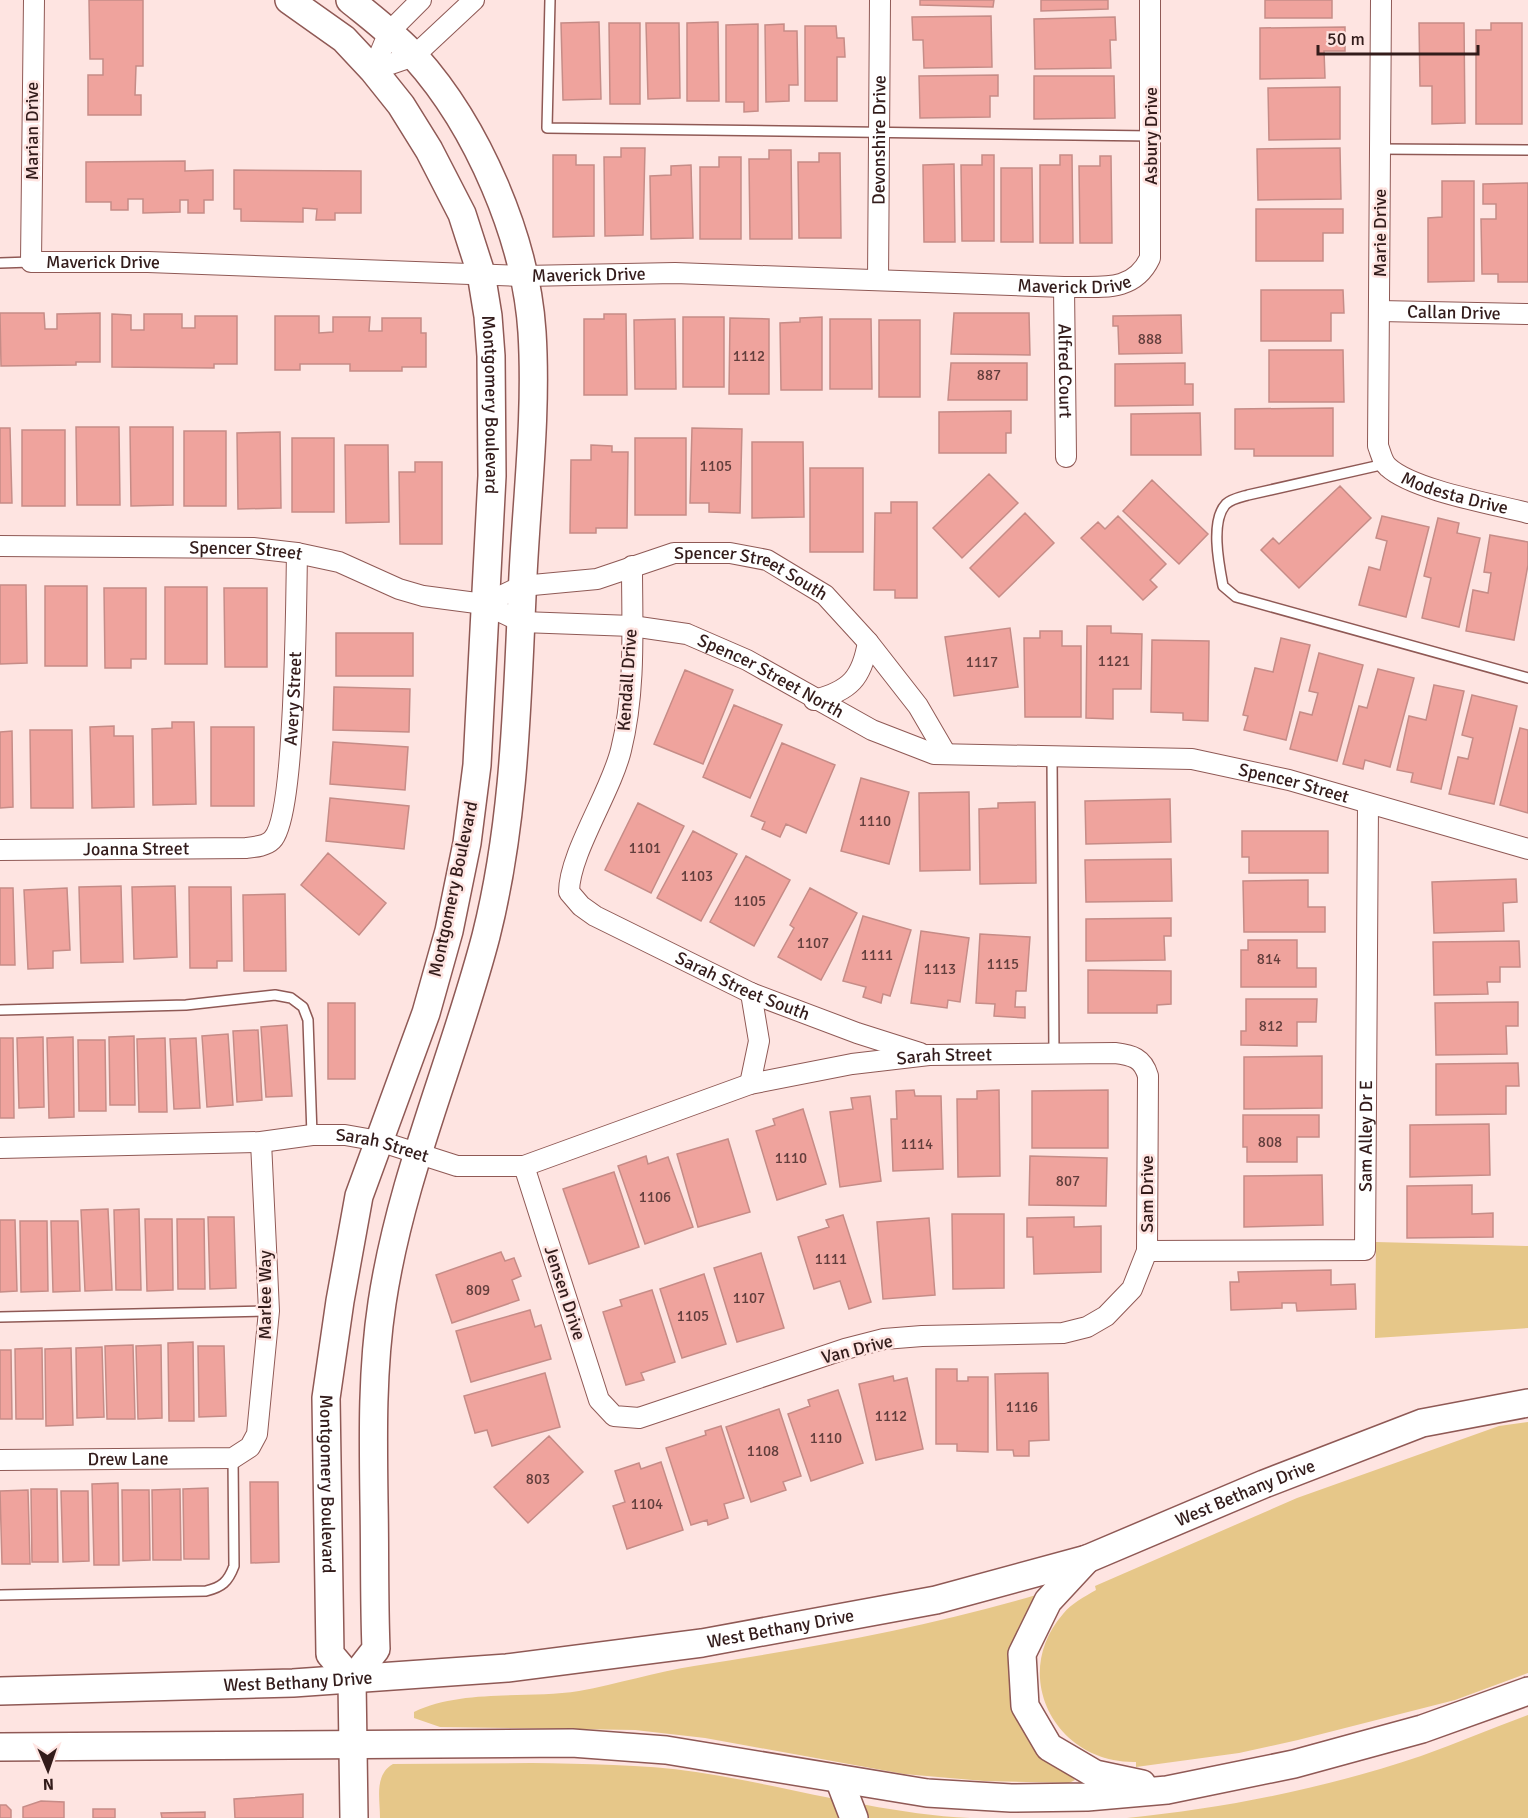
<svg xmlns="http://www.w3.org/2000/svg" width="1528" height="1818" font-family="Signika,sans-serif">
  <style>
    .green { fill: #e6c789 }
    .building { fill: #efa39d; stroke: #c68c87; stroke-width: 1.5 }
    .lines { fill: none; stroke-linecap: round; stroke-linejoin: round }
    .lane-casing { stroke: #8f5955; stroke-width: 12 }
    .street-casing { stroke: #8f5955; stroke-width: 22 }
    .secondary-casing { stroke: #8f5955; stroke-width: 30 }
    .lane { stroke: #fff; stroke-width: 9 }
    .street { stroke: #fff; stroke-width: 20 }
    .secondary { stroke: #fff; stroke-width: 27 }
    .labels { text-anchor: middle; stroke-width: 5; stroke-linejoin: round; paint-order: stroke }
    .number-label { font-size: 15px; fill: #623e3c }
    .street-label { font-size: 18px; fill: #331c1b; stroke: #fee4e1 }
  </style>
  <rect width="100%" height="100%" fill="#fee4e1"/>
  <path class="green" d="M1376,1242L1528,1246V1328L1375,1338Z
    M1528,1422V1673L1455,1700L1298,1740L1239,1753L1136,1767V1762C1056,1764 1009,1676 1063,1614C1072,1603 1084,1597 1096,1590L1095,1586L1297,1498L1499,1426Z
    M1036,1595L1011,1652V1694L1018,1720L1032,1744L1075,1780L1069,1783L984,1781L904,1774L705,1738L635,1730L440,1727L414,1718V1712C461,1689 527,1699 579,1691C618,1684 655,1672 694,1666C809,1648 924,1628 1036,1595Z
    M1528,1715V1818H1127C1227,1808 1326,1788 1421,1756C1457,1743 1492,1728 1528,1715Z
    M531,1763C586,1764 641,1764 696,1772C788,1786 877,1813 970,1818H380C380,1798 374,1775 393,1764Z"/>
  <path class="building" d="M89,0H143V66H136L135,95H141V115H88V75H103V59H90Z
    M920,0H994L993,7L920,5Z
    M1041,0H1108V9L1041,11Z
    M1265,0H1332V18H1265Z
    M991,16L992,67L924,68L923,40H913L912,17Z
    M1115,17L1116,40H1110L1111,68L1035,69L1034,19Z
    M599,22L601,99L563,100L561,23Z
    M718,22L719,101H687V23Z
    M609,23H640V104H610Z
    M646,23H679L680,98L648,99Z
    M1419,23H1464L1465,123L1432,124V86H1420Z
    M1491,23H1522V124H1476V30H1491Z
    M758,24V111L744,112V102H726V25Z
    M784,24V31H797L798,85H789V101L766,102L765,25Z
    M805,26H836L837,38H844L845,57H837V101H805Z
    M1345,27V51H1324L1325,78L1260,79V28Z
    M998,75V96H990V117L920,118L919,76Z
    M1034,76H1114L1115,118L1034,119Z
    M1340,87V139L1269,140L1268,88Z
    M621,148H645L643,235L605,236L604,157H621Z
    M1340,148L1341,199L1258,200L1257,149Z
    M769,150H791L792,239H750L749,159H769Z
    M819,153H840L841,238H799L798,162H819Z
    M553,155H576V165H594V236L553,237Z
    M982,155H994V241H962L961,165H982Z
    M1060,155H1072L1073,243H1040V165H1060Z
    M1100,156H1111L1112,243H1080L1079,166H1100Z
    M719,157H741V239H700V167H719Z
    M185,161V171L213,170V200H204V213H188V200H180V212L143,213V199H128V210H111V202H86V162Z
    M954,164L955,242H924L923,165Z
    M691,165L693,238L651,239L650,176L671,175V166Z
    M1001,168H1032L1033,242H1001Z
    M234,170L361,171V213H335V220H316L317,209L303,208V222L241,221V209H234Z
    M1442,181H1474V281L1428,282V218L1442,217Z
    M1528,183V282H1498V274H1482L1481,219H1496V204H1483V184Z
    M1256,209H1343V233H1323V261H1256Z
    M1261,290H1343L1344,313H1331V341H1261Z
    M0,313H44L45,329H57V314L100,313V362H76V365L1,366Z
    M954,313H1029L1030,355L951,354Z
    M112,314L131,315V330H144V314H182V328H195V316H237V364H214V368L112,367Z
    M604,314H626L627,395H584V319H604Z
    M1181,315L1182,353L1119,354L1118,326H1113V316Z
    M275,316H319V333L333,332V317H370L369,331H382V318H421V333H426V367H402V371H350V364H300V370H275Z
    M683,317H724V387H683Z
    M822,317V390H781L780,323L800,322V318Z
    M730,318L769,319V394H729Z
    M675,319L676,389H635L634,320Z
    M830,319H871L872,389H830Z
    M879,320H920V397H879Z
    M1269,350H1343L1344,402H1269Z
    M951,363H1027V400H948Z
    M1185,363V384H1193V405L1115,406V364Z
    M1333,408V456H1254V449H1235V409Z
    M1011,411V433H1006V453H939V412Z
    M1200,413L1201,455H1131V414Z
    M76,427H119L120,505H77Z
    M130,427H173V505L131,506Z
    M0,428H10L12,503H0Z
    M692,428L742,429L740,513L709,512V503H690Z
    M22,430H65V506H22Z
    M184,431H226V506H184Z
    M280,432L281,508L238,509L237,433Z
    M292,438H334V512H292Z
    M635,438H686V515H635Z
    M752,442H803L804,517L752,518Z
    M345,445H388L389,522L346,523Z
    M591,445L612,446V452H628L627,528H596V533H570L571,460H591Z
    M415,462H442V544H400L399,472H415Z
    M810,468H863V552H810Z
    M989,474L1018,503L962,558L933,528Z
    M1152,480L1208,534L1179,564L1123,511Z
    M1340,486L1371,518L1299,588L1261,550L1273,538L1279,544Z
    M891,502H917V598H895V590H874L875,513H891Z
    M1025,513L1054,543L999,597L970,568Z
    M1118,516L1166,564L1150,580L1157,587L1143,600L1081,538L1098,522L1105,529Z
    M1382,516L1429,527L1406,617L1359,605L1369,567L1380,570L1387,541L1376,538Z
    M1438,518L1459,523L1457,533L1480,538L1459,627L1422,618L1431,578L1424,576Z
    M1490,535L1528,542V565L1514,640L1466,631L1473,590L1488,593L1491,573L1484,572Z
    M0,585H26L27,663L0,664Z
    M45,586H87V666H45Z
    M165,587H207V664H165Z
    M104,588H146V659H131V668H105Z
    M224,588H267V667H225Z
    M1087,626H1111V633L1142,634L1141,689H1113V719L1086,718Z
    M1010,628L1018,687L954,696L945,637Z
    M1040,631H1062V646H1081V717H1025L1024,638H1040Z
    M336,633H413V676H336Z
    M1281,638L1310,645L1286,740L1244,730L1248,716L1243,715L1255,668L1273,672Z
    M1152,640L1209,641L1208,721L1183,720V713L1151,712Z
    M1319,653L1363,665L1337,761L1290,749L1300,712L1312,715L1318,693L1309,691Z
    M1378,669L1414,678L1390,767L1365,760L1363,769L1343,764L1359,706L1367,708Z
    M685,670L733,690L703,764L654,744Z
    M1434,685L1464,691L1441,789L1411,782L1413,773L1397,770L1409,716L1426,720Z
    M334,687L410,689L409,732L333,730Z
    M1472,695L1517,706L1494,804L1449,794L1458,757L1468,759L1473,738L1462,735Z
    M734,705L782,725L750,798L703,777Z
    M172,722H194L196,804L153,805L152,729L172,728Z
    M114,726V736H133L134,807L92,808L90,727Z
    M211,727H254V806H211Z
    M1520,728L1528,730V813L1500,805Z
    M30,730H72L73,808H31Z
    M12,731L13,807L0,808V732Z
    M333,742L408,747L405,790L330,784Z
    M782,743L835,765L806,833L786,824L780,837L762,829L765,822L751,816Z
    M861,778L909,792L889,864L841,851Z
    M969,792L970,870L920,871L919,793Z
    M330,798L409,806L404,849L326,841Z
    M1170,799L1171,842L1086,844L1085,801Z
    M1035,802L1036,883L980,884L979,809L998,808V803Z
    M638,803L684,826L651,893L605,870Z
    M693,831L737,854L701,921L657,898Z
    M1242,831H1328V873H1249V857H1242Z
    M328,853L386,903L359,935L301,885Z
    M746,856L790,880L754,946L710,922Z
    M1171,859L1172,901L1086,902L1085,860Z
    M1516,879L1517,902L1503,903L1504,931L1434,933L1432,882Z
    M1308,880V907H1325V932H1244L1243,881Z
    M121,886L123,962L81,963L79,887Z
    M175,886L177,957L134,959L132,887Z
    M189,887H231L232,961H217V968H190Z
    M0,888H13L15,965H0Z
    M67,888L70,950L53,951V968L28,969L24,890Z
    M810,888L857,913L821,980L778,957L794,928L790,925Z
    M285,894L286,971H244L243,895Z
    M863,916L911,930L890,996L883,994L881,1003L863,997L866,987L843,981Z
    M1171,918V936H1164L1165,960L1086,961V919Z
    M921,931L969,938L960,1002L948,1000L947,1008L911,1003Z
    M980,934L1030,937L1026,991H1016L1015,1007H1025V1018L994,1016L995,1004L976,1003Z
    M1248,940H1297V968H1316V987H1241V950H1248Z
    M1519,941L1520,967H1500V982H1487L1488,994L1434,995L1433,942Z
    M1088,970L1171,971V1004L1157,1005V1013H1088Z
    M1246,999H1317L1316,1022H1297V1046L1241,1045V1031H1246Z
    M1518,1002V1026H1506L1507,1054L1436,1055L1435,1003Z
    M328,1003H355V1079H328Z
    M287,1025L292,1096L266,1097L261,1027Z
    M258,1030L262,1100L237,1102L233,1031Z
    M228,1034L233,1105L207,1107L202,1036Z
    M134,1036L135,1105H110L109,1037Z
    M43,1037L44,1107L19,1108L17,1038Z
    M73,1037L74,1117L49,1118L47,1038Z
    M0,1038H13L14,1118H0Z
    M165,1038L167,1112H139L137,1039Z
    M196,1038L200,1108L174,1109L170,1039Z
    M78,1040H105L106,1111H79Z
    M1322,1056V1108L1244,1109V1057Z
    M1518,1063L1519,1086H1506V1114L1436,1115V1064Z
    M914,1090L915,1096H941L943,1169L893,1171L891,1119H897L896,1091Z
    M999,1090L1000,1176L958,1177L957,1099H977V1091Z
    M1108,1090V1148H1032V1091Z
    M870,1096L881,1181L840,1187L830,1112L853,1109L851,1098Z
    M803,1109L826,1184L777,1200L756,1131L775,1125L773,1119Z
    M1243,1115H1319V1137H1297V1162H1247V1147H1243Z
    M1489,1124L1490,1175L1410,1177V1125Z
    M728,1139L750,1212L698,1227L677,1154Z
    M646,1156L648,1164L668,1157L693,1227L645,1244L618,1166Z
    M1030,1156L1107,1158L1106,1206L1029,1205Z
    M614,1172L639,1247L589,1264L563,1189Z
    M1322,1175L1323,1225L1244,1227V1176Z
    M1472,1185V1214L1493,1213V1237L1407,1238V1186Z
    M108,1209L112,1290L85,1291L81,1210Z
    M139,1209L141,1290H116L114,1210Z
    M952,1214H1004V1288L953,1289Z
    M843,1215L871,1302L849,1309L840,1281L814,1289L798,1237L829,1227L826,1220Z
    M208,1217H234L236,1288L210,1289Z
    M1074,1217V1227L1101,1226V1272L1034,1274L1033,1237H1027V1218Z
    M929,1218L935,1295L883,1299L877,1222Z
    M145,1219H172L173,1290L147,1291Z
    M177,1219H204L205,1289H178Z
    M0,1220H15L17,1291L0,1292Z
    M20,1221H47L48,1291L21,1292Z
    M51,1221H78L80,1291L53,1292Z
    M501,1252L505,1261L514,1258L521,1276L512,1280L519,1300L452,1323L436,1275Z
    M761,1253L784,1328L737,1342L714,1268Z
    M1331,1270V1285L1355,1284L1356,1309L1297,1311L1296,1303H1282V1308L1231,1310L1230,1282H1239L1238,1272Z
    M704,1274L726,1344L682,1358L660,1289Z
    M652,1290L675,1362L641,1373L644,1380L626,1385L603,1312L622,1306L620,1300Z
    M530,1310L535,1327L541,1325L551,1359L471,1382L456,1331Z
    M193,1342L194,1421H169L168,1343Z
    M133,1345L135,1419H107L105,1346Z
    M161,1345L162,1418L138,1419L136,1346Z
    M198,1346H224L226,1416L199,1417Z
    M102,1347L104,1417L77,1418L76,1348Z
    M42,1348L43,1419H16L15,1349Z
    M71,1348L73,1425L46,1426L45,1349Z
    M0,1350H11L12,1419H0Z
    M936,1369H957V1381H968V1377H988V1452L957,1451V1444H936Z
    M545,1373L560,1427L492,1446L487,1430L475,1433L464,1396Z
    M1048,1373L1049,1440L1029,1441V1456H1014L1013,1450H997L995,1374Z
    M893,1376L894,1381L907,1378L923,1449L876,1460L859,1384Z
    M838,1390L863,1463L811,1481L788,1414L810,1406L808,1400Z
    M779,1409L801,1476L783,1482L786,1490L751,1502L726,1427Z
    M721,1426L744,1498L724,1504L728,1518L708,1525L707,1520L691,1525L666,1448L706,1435L705,1431Z
    M549,1436L583,1472L528,1523L494,1487Z
    M661,1462L683,1530L627,1549L613,1506L625,1502L615,1471L639,1463L641,1469Z
    M250,1482H278L279,1562L251,1563Z
    M118,1483L119,1565H94L92,1484Z
    M208,1488L209,1559H184L183,1489Z
    M31,1489H57L58,1562H32Z
    M180,1489L181,1560H153L152,1490Z
    M28,1490L30,1564H2L0,1491Z
    M122,1490H149L150,1560L123,1561Z
    M61,1491H88L89,1561L63,1562Z
    M303,1794V1818H235L234,1799Z
    M41,1801L64,1802V1818H23V1807Z
    M0,1805H6L11,1810V1818H0Z
    M93,1809H115V1818H93Z
    M205,1812V1818H162L161,1813Z"/>
  <g class="lines">
    <defs>
      <path id="lane" d="M550,0L547,128L1152,136
        M1379,149L1528,150
        M0,263L31,262
        M1385,464L1248,495C1241,497 1231,499 1226,504C1210,521 1219,565 1223,586L1236,597L1528,678
        M1052,757L1054,1054
        M0,1010L186,1005L275,995L291,998L303,1007L308,1020L312,1135
        M0,1317L269,1311
        M0,1595L206,1591C222,1587 228,1582 234,1566L233,1458"/>
      <g id="street">
        <path id="s1" d="M34,0L31,262H148L524,276L675,273L1064,287C1099,286 1133,294 1150,258V0"/>
        <path id="s2" d="M1381,0L1378,446C1381,453 1382,462 1388,467C1413,490 1493,504 1528,513"/>
        <path d="M373,70L414,56L474,0"/>
        <path d="M373,70L389,32L421,0"/>
        <path id="s3" d="M878,280L880,0"/>
        <path id="s4" d="M1064,287L1066,457"/>
        <path id="s5" d="M1380,311L1528,314"/>
        <path id="s6" d="M0,546L253,548L297,553L339,562L399,589L423,596L484,604L522,622L632,626L687,634L747,660L872,730L934,754L1192,759L1289,780L1528,849"/>
        <path id="s7" d="M632,566C632,626 636,690 621,750C611,792 569,854 569,892L581,906L595,916L751,993L857,1033L920,1053"/>
        <path id="s8" d="M484,604L522,586L597,579L674,553H730L767,560L825,595L868,642L918,706L946,754"/>
        <path d="M814,700C850,691 862,678 868,642"/>
        <path id="s9" d="M0,850L246,848C255,847 266,846 272,840C296,817 296,597 297,553"/>
        <path d="M750,1084L759,1041L751,993"/>
        <path id="s10" d="M0,1148L261,1142L312,1135H345L379,1141L457,1166H524L750,1084L852,1064L929,1055L1115,1053C1132,1055 1143,1058 1148,1076L1147,1251L1132,1289L1106,1316L1087,1327L1063,1333L922,1336L884,1339L845,1349L639,1418L614,1416L599,1400L524,1166"/>
        <path id="s11" d="M1147,1251L1365,1250L1368,804"/>
        <path id="s12" d="M0,1460L233,1458L250,1447L257,1434L269,1311L261,1142"/>
      </g>
      <g id="secondary">
        <path id="s13" d="M289,0L344,39L373,70L401,105L429,150L462,214L481,273L488,316L491,356L492,476L477,765L467,843L449,931L426,1013L359,1196L340,1301L326,1398L330,1654L352,1680"/>
        <path d="M350,0C372,18 396,36 415,57C478,127 526,239 532,332C537,413 527,495 523,575C517,696 516,817 486,936C454,1059 401,1176 382,1303C372,1369 373,1435 374,1502C375,1551 374,1600 376,1649L352,1680L354,1818"/>
        <path d="M1087,1559L1048,1601L1022,1654L1025,1706L1049,1747L1095,1774L1142,1784"/>
        <path id="s14" d="M0,1691L293,1683L507,1668L702,1643L936,1600L1087,1559L1264,1484L1422,1423L1528,1403"/>
        <path d="M0,1747L572,1743L666,1750L927,1793L1011,1798L1087,1797L1167,1790L1294,1764L1422,1729L1528,1691"/>
        <path d="M839,1779L854,1818"/>
      </g>
    </defs>
    <use href="#lane" class="lane-casing"/>
    <use href="#street" class="street-casing"/>
    <use href="#secondary" class="secondary-casing"/>
    <use href="#lane" class="lane"/>
    <use href="#street" class="street"/>
    <use href="#secondary" class="secondary"/>
  </g>
  <g class="labels">
    <g class="number-label">
      <text x="1150" y="344">888</text>
      <text x="749" y="361">1112</text>
      <text x="989" y="380">887</text>
      <text x="716" y="471">1105</text>
      <text x="1114" y="666">1121</text>
      <text x="982" y="667">1117</text>
      <text x="875" y="826">1110</text>
      <text x="645" y="853">1101</text>
      <text x="697" y="881">1103</text>
      <text x="750" y="906">1105</text>
      <text x="813" y="948">1107</text>
      <text x="877" y="960">1111</text>
      <text x="1269" y="964">814</text>
      <text x="1003" y="969">1115</text>
      <text x="940" y="974">1113</text>
      <text x="1271" y="1031">812</text>
      <text x="1270" y="1147">808</text>
      <text x="917" y="1149">1114</text>
      <text x="791" y="1163">1110</text>
      <text x="1068" y="1186">807</text>
      <text x="655" y="1202">1106</text>
      <text x="831" y="1264">1111</text>
      <text x="478" y="1295">809</text>
      <text x="749" y="1303">1107</text>
      <text x="693" y="1321">1105</text>
      <text x="1022" y="1412">1116</text>
      <text x="891" y="1421">1112</text>
      <text x="826" y="1443">1110</text>
      <text x="763" y="1456">1108</text>
      <text x="538" y="1484">803</text>
      <text x="647" y="1509">1104</text>
    </g>
    <g class="street-label">
      <text transform="translate(32 131) rotate(-90)" y="6">Marian Drive</text>
      <text transform="translate(1151 136) rotate(-90)" y="6">Asbury Drive</text>
      <text dy="6" stroke="none"><textPath href="#s3" startOffset="140">Devonshire Drive</textPath></text>
      <text transform="translate(1380 233) rotate(-90)" y="6">Marie Drive</text>
      <text dy="6" stroke="none"><textPath href="#s1" startOffset="334">Maverick Drive</textPath></text>
      <text dy="6" stroke="none"><textPath href="#s1" startOffset="820">Maverick Drive</textPath></text>
      <text dy="6" stroke="none"><textPath href="#s1" startOffset="1306">Maverick Drive</textPath></text>
      <text dy="6" stroke="none"><textPath href="#s5" startOffset="74">Callan Drive</textPath></text>
      <text dy="6" stroke="none"><textPath href="#s4" startOffset="84">Alfred Court</textPath></text>
      <text dy="6" stroke="none"><textPath href="#s13" startOffset="474">Montgomery Boulevard</textPath></text>
      <text dy="6" stroke="none"><textPath href="#s2" startOffset="542">Modesta Drive</textPath></text>
      <text dy="6" stroke="none"><textPath href="#s6" startOffset="246">Spencer Street</textPath></text>
      <text dy="6" stroke="none"><textPath href="#s8" startOffset="280">Spencer Street South</textPath></text>
      <text dy="6" stroke="none"><textPath href="#s6" startOffset="794">Spencer Street North</textPath></text>
      <text transform="translate(627 680) rotate(-86)" y="6">Kendall Drive</text>
      <text dy="6" stroke="none"><textPath href="#s9" startOffset="418">Avery Street</textPath></text>
      <text dy="6" stroke="none"><textPath href="#s6" startOffset="1338">Spencer Street</textPath></text>
      <text dy="6" stroke="none"><textPath href="#s9" startOffset="136">Joanna Street</textPath></text>
      <text transform="translate(453 889) rotate(-78)" y="6">Montgomery Boulevard</text>
      <text dy="6" stroke="none"><textPath href="#s7" startOffset="536">Sarah Street South</textPath></text>
      <text dy="6" stroke="none"><textPath href="#s10" startOffset="966">Sarah Street</textPath></text>
      <text dy="6" stroke="none"><textPath href="#s11" startOffset="332">Sam Alley Dr E</textPath></text>
      <text dy="6" stroke="none"><textPath href="#s10" startOffset="384">Sarah Street</textPath></text>
      <text transform="translate(1147 1194) rotate(-90)" y="6">Sam Drive</text>
      <text transform="translate(565 1293) rotate(72)" y="6">Jensen Drive</text>
      <text transform="translate(265 1295) rotate(-90)" y="6">Marlee Way</text>
      <text transform="translate(857 1349) rotate(-14)" y="6">Van Drive</text>
      <text dy="6" stroke="none"><textPath href="#s12" startOffset="128">Drew Lane</textPath></text>
      <text dy="6" stroke="none"><textPath href="#s13" startOffset="1574">Montgomery Boulevard</textPath></text>
      <text dy="6" stroke="none"><textPath href="#s14" startOffset="1270">West Bethany Drive</textPath></text>
      <text dy="6" stroke="none"><textPath href="#s14" startOffset="784">West Bethany Drive</textPath></text>
      <text dy="6" stroke="none"><textPath href="#s14" startOffset="298">West Bethany Drive</textPath></text>
    </g>
  </g>
  <g transform="translate(48 1770) rotate(178)" stroke="#fee4e1" stroke-width="4.5" paint-order="stroke">
  <path d="M0-4.5L10 22L0 15L-10 22Z" fill="#331c1b"/>
  <text y="-9" font-size="16" font-weight="bold" text-anchor="middle" fill="#331c1b">N</text>
  </g>
  <path d="M1318 45v9h160v-9" fill="none" stroke="#331c1b" stroke-width="3"/>
  <text x="1327" y="45" font-size="18" fill="#331c1b" stroke="#fee4e1" stroke-width="4.5" paint-order="stroke">50 m</text>
</svg>
